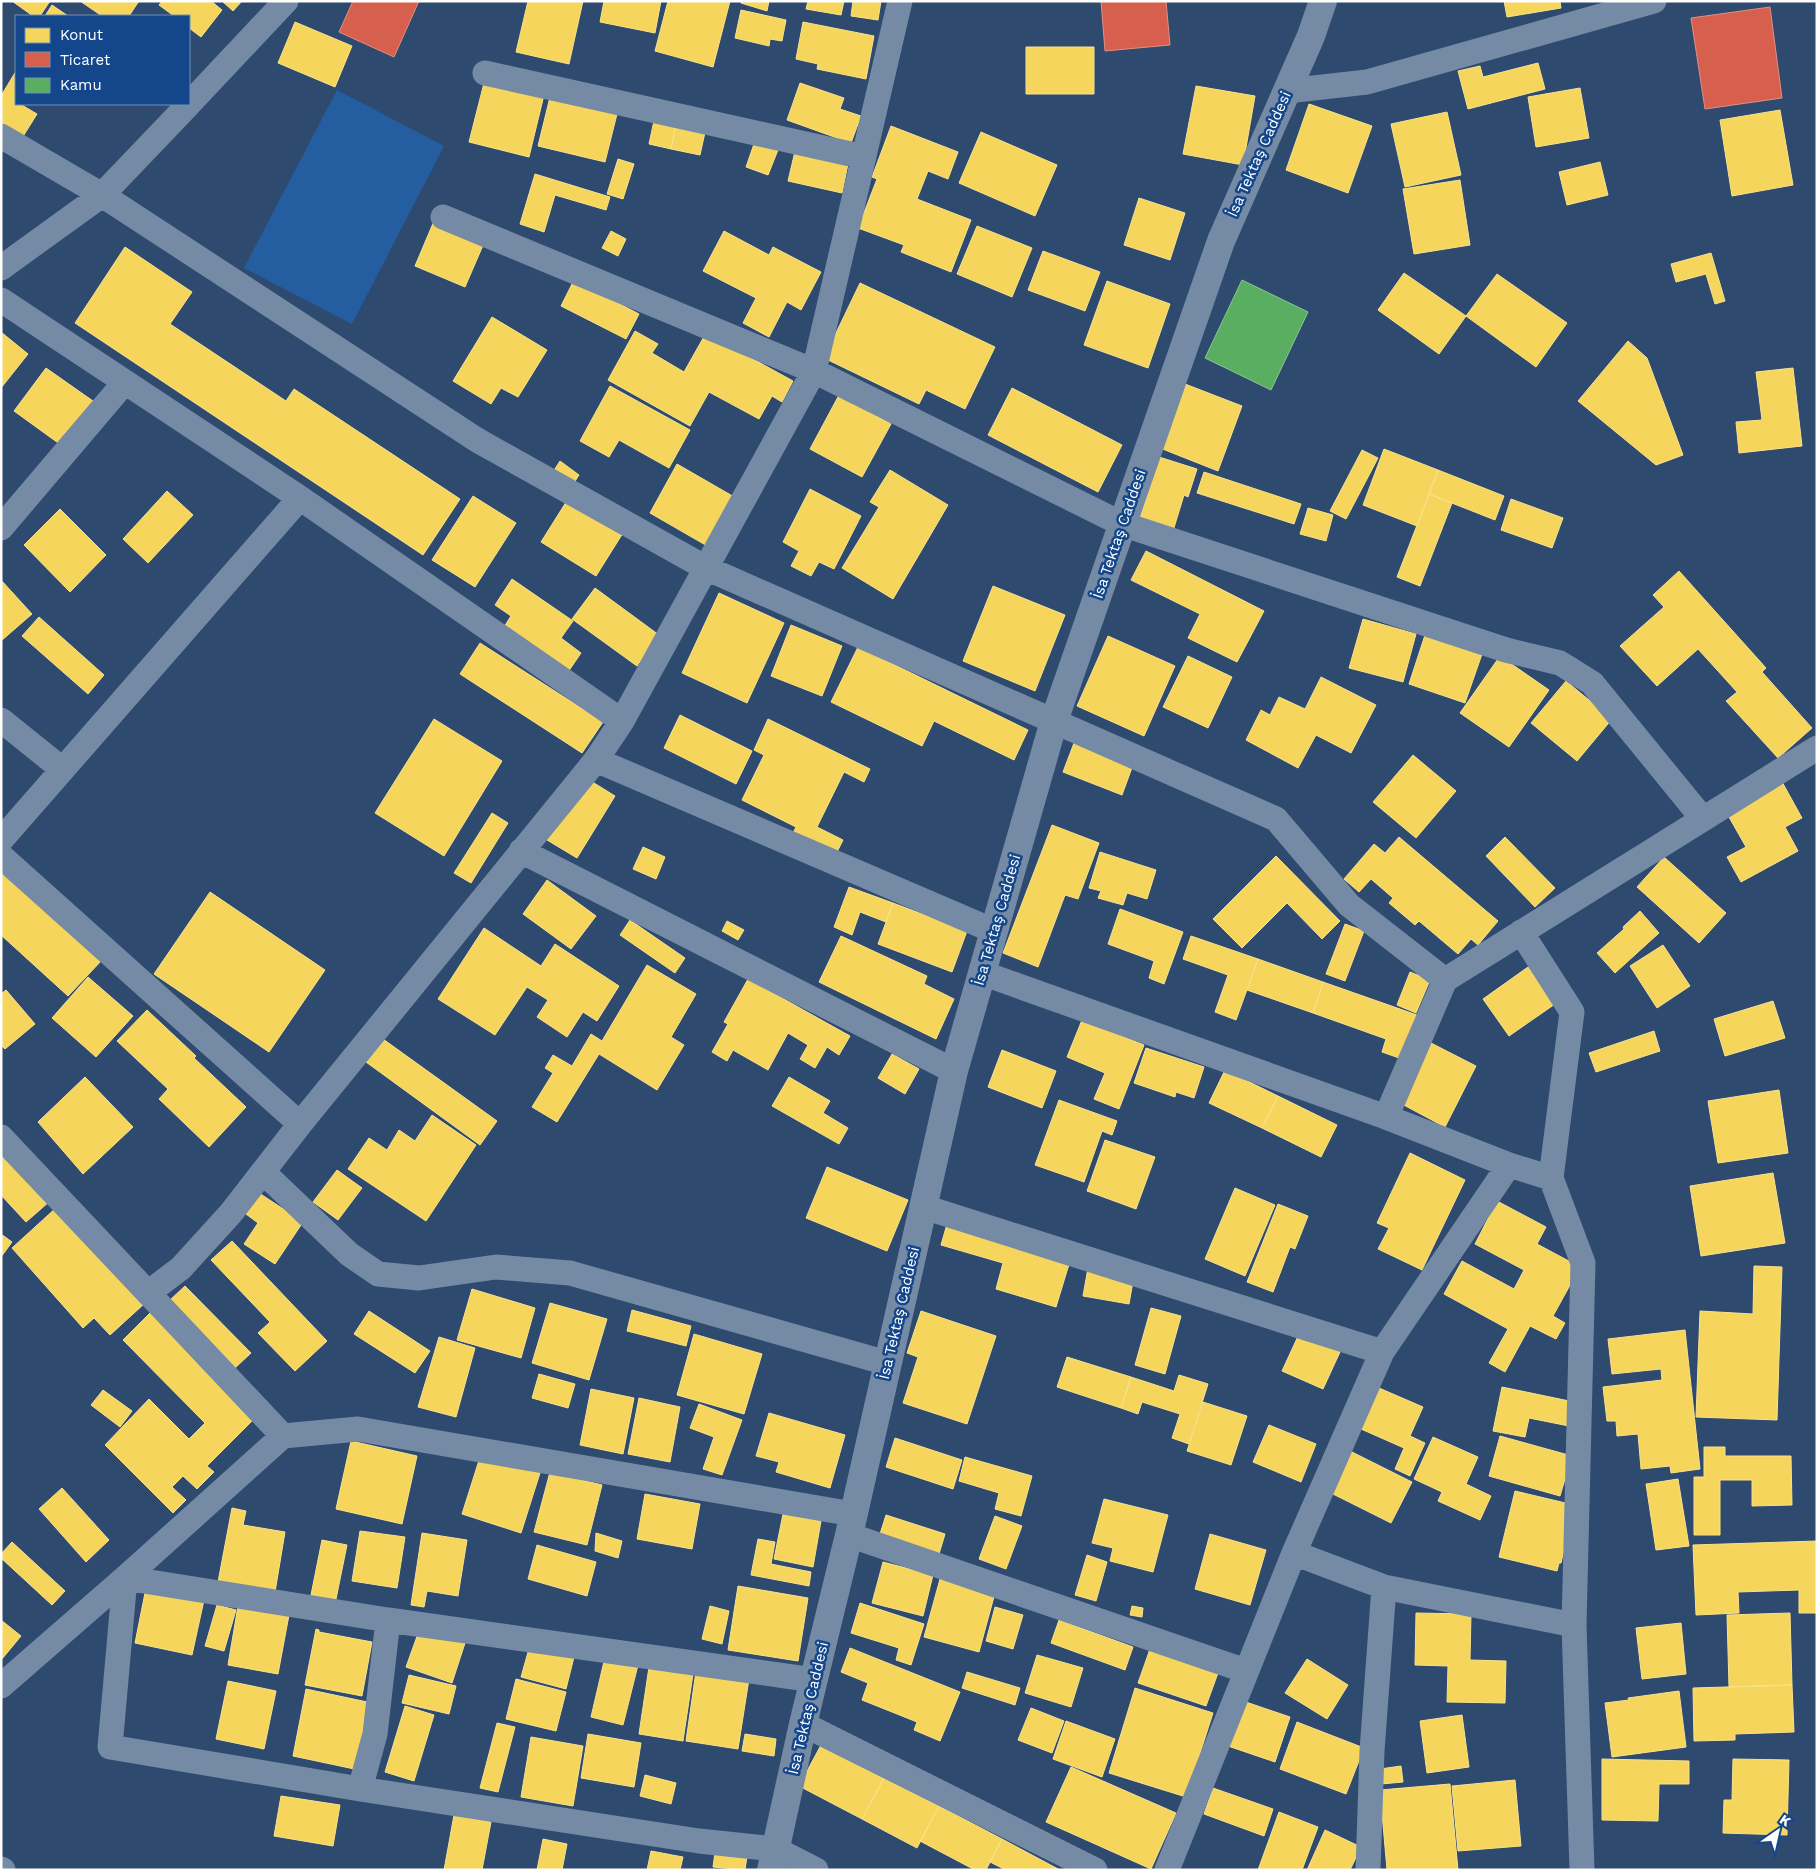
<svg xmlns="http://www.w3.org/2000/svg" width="1818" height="1871" font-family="'Work Sans',sans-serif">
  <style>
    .green { fill: #255da1 }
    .homes { fill: #f6d55c; stroke: #f9e28d }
    .shops { fill: #d6604d; stroke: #e29082 }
    .public { fill: #5aae61; stroke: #8cc690 }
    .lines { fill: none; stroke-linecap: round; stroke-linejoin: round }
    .minor { stroke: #758aa4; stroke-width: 25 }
    .tertiary { stroke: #758aa4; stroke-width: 28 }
    .labels { text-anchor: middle; stroke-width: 5; stroke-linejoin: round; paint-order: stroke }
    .street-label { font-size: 15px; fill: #fff; stroke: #13468a }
  </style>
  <rect width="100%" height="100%" fill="#2e4a6f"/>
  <path class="green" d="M337,90L444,146L352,324L244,268Z"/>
  <path class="homes" d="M12,1H50L40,16H33Z
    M80,1H139L129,16H102Z
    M162,1H211L222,10L201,37L189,28V16H174L159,5Z
    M222,1H242L233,11Z
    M528,1H583L569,64L516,52Z
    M604,1H661L655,33L600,22Z
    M668,1H730L713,67L655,51Z
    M741,1H769L767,11L741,3Z
    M808,1H844L841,15L806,9Z
    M853,1H881L878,20L851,16Z
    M1504,1H1560L1561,8L1507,17Z
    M52,5L68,16H45Z
    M741,10L786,20L782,41L770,39L769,46L735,38Z
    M295,22L352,46L335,87L278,63Z
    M803,22L874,36L866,79L817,69L818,64L796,59Z
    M1026,47H1094V94H1026Z
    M1538,63L1545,89L1468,109L1458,71L1480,66L1483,77Z
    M16,71V104H20L37,114L22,138L1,125V96Z
    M485,79L544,95L529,157L469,142Z
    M800,83L844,98L840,109L861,116L851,143L787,120Z
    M1196,86L1255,96L1243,165L1183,154Z
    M1580,88L1589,138L1536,147L1528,97Z
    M550,97L617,114L605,162L538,146Z
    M1309,104L1372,126L1348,193L1286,170Z
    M1780,110L1793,185L1732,196L1720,120Z
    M1447,112L1461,175L1405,187L1391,124Z
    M655,116L677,121L671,149L649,144Z
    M677,121L706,128L700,155L671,149Z
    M891,126L958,152L948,179L928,171L917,199L971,220L951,272L901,252L904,245L858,228L877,179L872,177Z
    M981,132L1057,165L1035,216L959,183Z
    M755,141L778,150L768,175L746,167Z
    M796,147L849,159L842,193L788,181Z
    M618,159L634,164L623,199L607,194Z
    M1600,162L1608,195L1567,205L1559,172Z
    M535,174L610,197L606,210L555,195L544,232L520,224Z
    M1460,180L1470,245L1414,254L1403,189Z
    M1139,198L1185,213L1170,260L1124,245Z
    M434,221L484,243L465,287L415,266Z
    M977,226L1032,248L1012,297L957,274Z
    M611,231L626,239L618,256L602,248Z
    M724,231L769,255L773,247L821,272L801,310L787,302L769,337L743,323L756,298L703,271Z
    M125,247L192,292L170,324L286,401L294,389L460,499L423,555L75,323Z
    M1043,251L1100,272L1085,311L1028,290Z
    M1711,253L1725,301L1715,304L1706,274L1676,282L1671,264Z
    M1404,273L1466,316L1439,354L1378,310Z
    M1497,274L1567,323L1536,367L1466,316Z
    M574,280L639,314L626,339L561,306Z
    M1107,281L1170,304L1148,368L1084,345Z
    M860,283L995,347L965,409L926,390L919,404L824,358Z
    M492,317L547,350L518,397L501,388L491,404L453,381Z
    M635,331L658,344L652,353L684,372L706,333L793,381L782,402L772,396L759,419L709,392L690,426L608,380Z
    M1,332L28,354L1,388Z
    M1628,341L1647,358L1683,455L1656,465L1578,401Z
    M46,368L93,401L61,445L14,411Z
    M1793,368L1802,446L1739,453L1736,422L1762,420L1756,372Z
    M1185,384L1242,406L1218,471L1160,448Z
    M610,386L690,430L669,468L619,440L609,457L580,441Z
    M1012,388L1122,445L1098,492L988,435Z
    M839,395L891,424L862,477L810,449Z
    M1384,449L1438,470L1417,526L1363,505Z
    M1362,450L1378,458L1346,519L1330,511Z
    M1159,457L1197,469L1188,497L1184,495L1173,531L1139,521Z
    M560,461L579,475L572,486L553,472Z
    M677,464L736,498L709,547L650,513Z
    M890,470L948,505L893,599L842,568L879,507L870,502Z
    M1438,470L1504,496L1495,520L1429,494Z
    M1204,472L1301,504L1294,524L1197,493Z
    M810,489L861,516L834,569L819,562L811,576L791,566L799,551L783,542Z
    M167,491L193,515L148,563L123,539Z
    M1429,494L1452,503L1420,586L1397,577Z
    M473,496L516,523L475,587L432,560Z
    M568,499L623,533L596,576L541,542Z
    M1511,499L1563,518L1552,548L1501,530Z
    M1308,508L1333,515L1326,541L1300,534Z
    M60,509L106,555L70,592L24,545Z
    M1146,551L1264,611L1237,662L1188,638L1200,614L1131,580Z
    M1679,571L1766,668L1762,672L1812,728L1778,758L1726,701L1737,692L1698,649L1657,686L1620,646L1664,607L1653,595Z
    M512,579L573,621L561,638L581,653L566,675L502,630L511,616L495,605Z
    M1,580L32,614L1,641Z
    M993,586L1065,615L1035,691L963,661Z
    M595,588L659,635L637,666L572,619Z
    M719,593L784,623L747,703L682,673Z
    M39,617L104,675L88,694L22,636Z
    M1363,619L1416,634L1403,682L1349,668Z
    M791,625L842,646L822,696L771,676Z
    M1425,635L1482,654L1465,703L1409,684Z
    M1108,636L1175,666L1144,736L1077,706Z
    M480,643L603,722L582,753L460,674Z
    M858,647L1028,730L1014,760L934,721L922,746L831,702Z
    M1188,656L1232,677L1208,728L1163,707Z
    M1500,656L1549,690L1509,747L1460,713Z
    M1321,677L1376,705L1351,753L1316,735L1298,768L1246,740L1261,710L1270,715L1279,697L1305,709Z
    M1566,681L1612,719L1577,761L1531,723Z
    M680,715L752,751L736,784L664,748Z
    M434,719L502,761L444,856L375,813Z
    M768,719L870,769L864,782L844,772L817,827L843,840L834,858L791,837L796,827L742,800L764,755L754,750Z
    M1074,743L1133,765L1122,795L1063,772Z
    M1413,755L1456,791L1416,838L1373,802Z
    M586,778L615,796L577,858L547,840Z
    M1781,780L1802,818L1785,827L1798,851L1741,882L1727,857L1746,847L1725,810Z
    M492,813L508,823L471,883L454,873Z
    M1052,825L1099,843L1078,899L1065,895L1038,967L1003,953Z
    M1399,837L1498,921L1478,945L1471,939L1458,954L1419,921L1415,925L1389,903L1393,898L1371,879L1359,892L1344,879L1374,844L1385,853Z
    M1505,837L1555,888L1535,907L1486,856Z
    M643,847L665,857L656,879L633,869Z
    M1100,852L1156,870L1147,899L1127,893L1123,905L1098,898L1101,891L1089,888Z
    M1276,856L1340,921L1322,939L1287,903L1242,948L1213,919Z
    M1664,857L1726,913L1699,943L1637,887Z
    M1,872L102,960L68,996L1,935Z
    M547,880L596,916L571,949L523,914Z
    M849,887L893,903L886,922L860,912L852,935L834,927Z
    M210,892L325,970L269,1052L154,974Z
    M893,903L967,931L952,972L878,944Z
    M1120,909L1183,932L1164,984L1149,978L1154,961L1108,944Z
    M1640,911L1659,933L1615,973L1597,953L1624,929L1623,927Z
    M630,920L685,958L675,973L620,935Z
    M727,921L744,930L738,940L722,931Z
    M1345,924L1364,931L1345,981L1326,974Z
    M484,928L541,966L555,944L619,986L597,1021L583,1012L567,1037L537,1017L548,1000L527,987L495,1035L438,999Z
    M841,936L927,976L924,984L954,999L936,1039L819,982Z
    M1191,936L1258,959L1236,1020L1215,1012L1228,975L1183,959Z
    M1663,945L1690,986L1657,1008L1630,966Z
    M1258,959L1323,982L1313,1013L1247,990Z
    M647,965L696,994L671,1037L684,1045L657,1090L599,1054L557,1122L532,1107L553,1073L545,1068L553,1055L572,1066L591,1034L602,1041Z
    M1528,967L1555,1004L1509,1036L1483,999Z
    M1410,972L1430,980L1416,1013L1397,1005Z
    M88,977L133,1016L96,1057L52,1018Z
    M748,979L850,1036L839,1055L827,1047L815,1068L800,1059L808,1045L788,1033L768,1070L733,1050L727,1061L712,1052L728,1024L724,1022Z
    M1323,982L1417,1015L1402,1059L1382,1052L1386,1039L1313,1013Z
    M6,990L35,1024L5,1049L1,1045V994Z
    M1773,1001L1785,1038L1725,1056L1714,1019Z
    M147,1010L196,1056L194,1058L246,1107L209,1147L159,1099L168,1089L117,1041Z
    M1082,1020L1144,1045L1119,1109L1094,1099L1105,1073L1067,1057Z
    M1654,1031L1660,1051L1596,1072L1589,1053Z
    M383,1039L497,1121L480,1145L366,1062Z
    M1431,1043L1476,1066L1445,1127L1400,1103Z
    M1146,1048L1204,1067L1194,1098L1176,1092L1175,1097L1134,1083Z
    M1002,1050L1056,1071L1042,1108L988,1087Z
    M892,1054L919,1069L905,1094L878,1078Z
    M1225,1070L1278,1096L1262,1128L1209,1103Z
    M85,1077L133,1127L83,1174L38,1122Z
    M789,1077L830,1101L823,1113L848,1128L839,1144L772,1106Z
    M1779,1090L1788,1153L1718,1163L1708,1101Z
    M1278,1096L1337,1125L1321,1157L1262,1128Z
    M1059,1100L1117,1121L1112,1135L1102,1131L1084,1182L1035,1165Z
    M432,1115L476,1145L426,1221L348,1169L369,1138L387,1150L399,1130L415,1141Z
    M1105,1140L1155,1157L1136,1209L1087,1191Z
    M1,1148L50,1201L26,1222L1,1195Z
    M1410,1153L1465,1180L1422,1270L1378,1249L1389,1228L1377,1223Z
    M827,1167L908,1200L887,1251L806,1218Z
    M337,1170L362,1188L338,1220L313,1202Z
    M1773,1173L1785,1243L1701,1256L1690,1186Z
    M1235,1188L1275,1205L1245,1276L1205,1259Z
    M259,1193L303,1222L275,1264L244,1244L258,1223L246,1214Z
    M1497,1201L1546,1227L1537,1244L1580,1267L1553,1316L1565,1323L1556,1339L1530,1326L1505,1372L1489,1363L1508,1329L1444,1294L1462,1261L1514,1289L1524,1270L1475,1244Z
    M1278,1204L1308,1216L1295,1249L1290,1247L1273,1292L1247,1282Z
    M57,1207L144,1304L110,1335L94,1318L83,1328L12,1248Z
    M947,1224L1070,1261L1056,1307L996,1289L1003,1263L941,1245Z
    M1,1234L12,1242L1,1257Z
    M232,1241L327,1341L295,1371L258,1333L270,1322L211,1260Z
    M1754,1266L1782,1267L1777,1420L1696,1417L1700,1311L1753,1314Z
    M1088,1268L1134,1276L1129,1304L1083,1296Z
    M185,1286L251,1353L235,1368L169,1301Z
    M472,1289L535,1308L521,1358L457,1340Z
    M550,1303L607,1319L589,1380L532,1363Z
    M1151,1308L1181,1316L1165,1374L1135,1365Z
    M632,1310L691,1326L686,1346L627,1331Z
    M152,1311L258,1415L207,1466L214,1472L197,1489L183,1476L172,1487L186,1500L173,1513L105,1445L149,1399L189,1439L205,1423L123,1340Z
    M369,1311L430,1351L415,1373L354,1334Z
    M921,1311L996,1336L967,1424L903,1403L918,1357L907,1353Z
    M1685,1330L1700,1469L1671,1473L1670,1466L1641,1469L1638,1434L1617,1436L1616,1421H1607L1603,1387L1662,1380L1661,1369L1612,1374L1608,1339Z
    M694,1334L762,1354L744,1414L677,1395Z
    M1299,1334L1340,1352L1323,1389L1282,1371Z
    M439,1337L475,1348L456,1417L418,1407Z
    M1067,1357L1131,1377L1121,1408L1057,1387Z
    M539,1374L575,1384L568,1408L532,1398Z
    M1179,1375L1208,1384L1189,1444L1172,1438L1180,1414L1142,1402L1138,1414L1121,1408L1131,1377L1174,1391Z
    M1502,1387L1574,1402L1569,1426L1529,1418L1525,1437L1493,1431Z
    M1379,1388L1423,1407L1410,1436L1425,1443L1410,1476L1395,1469L1404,1448L1361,1429Z
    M591,1389L634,1398L623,1454L580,1445Z
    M103,1390L132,1411L120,1427L91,1405Z
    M639,1398L680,1407L670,1462L628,1454Z
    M1203,1402L1247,1416L1231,1465L1187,1451Z
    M699,1404L742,1420L722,1475L703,1469L714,1437L690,1428Z
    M769,1413L845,1435L830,1488L776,1472L779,1462L756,1456Z
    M1269,1425L1316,1444L1301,1482L1253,1462Z
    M1500,1436L1572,1456L1560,1496L1489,1476Z
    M1433,1437L1478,1457L1466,1484L1491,1496L1480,1520L1438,1501L1442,1492L1414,1479Z
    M895,1438L962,1460L953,1489L886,1467Z
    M351,1441L417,1456L402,1524L336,1509Z
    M1704,1447H1725V1456H1791L1792,1505L1752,1506V1480H1720V1535H1694V1477H1704Z
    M1350,1451L1412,1482L1391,1523L1329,1492Z
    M481,1454L540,1473L521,1533L462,1514Z
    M965,1457L1032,1476L1021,1516L995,1509L999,1493L959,1481Z
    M550,1472L602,1485L587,1545L534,1532Z
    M1678,1479L1689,1546L1656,1550L1646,1484Z
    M62,1488L109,1540L86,1562L39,1509Z
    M1515,1491L1574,1505L1561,1563H1559L1557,1571L1499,1557Z
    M645,1494L700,1504L692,1549L637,1539Z
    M1104,1499L1168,1515L1153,1572L1110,1561L1113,1548L1092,1543Z
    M232,1508L246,1511L243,1525L285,1532L275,1592L218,1582Z
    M783,1514L821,1521L813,1567L774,1559Z
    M886,1515L945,1534L939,1554L880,1534Z
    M995,1516L1022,1526L1006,1569L979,1559Z
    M360,1531L405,1537L397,1588L352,1581Z
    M422,1533L467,1540L458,1596L427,1591L424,1607L411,1605Z
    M596,1533L622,1541L618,1558L595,1551Z
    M1210,1534L1266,1550L1250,1605L1195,1589Z
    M758,1539L775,1542L771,1564L811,1572L809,1586L751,1575Z
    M322,1540L347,1545L335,1604L310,1600Z
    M1817,1541V1613H1799V1590L1738,1592L1739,1613L1696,1615L1693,1545Z
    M12,1542L65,1591L52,1605L1,1558V1554Z
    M537,1545L596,1562L587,1596L528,1579Z
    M1087,1555L1107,1562L1096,1601L1075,1595Z
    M883,1562L933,1575L923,1616L872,1603Z
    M940,1579L995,1593L979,1652L924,1637Z
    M738,1586L808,1598L798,1661L728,1650Z
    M146,1588L204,1600L192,1655L135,1643Z
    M860,1603L924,1624L911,1665L896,1660L899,1648L851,1633Z
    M217,1605L236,1610L224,1651L205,1646Z
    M238,1606L289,1615L278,1674L228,1665Z
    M710,1606L729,1611L722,1644L702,1639Z
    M1132,1606L1143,1608L1142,1617L1130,1615Z
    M995,1607L1023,1615L1013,1649L986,1641Z
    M1416,1613L1471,1614L1470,1660L1506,1661L1505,1703L1447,1702L1448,1666L1415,1665Z
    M1790,1613L1792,1685L1729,1687L1727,1615Z
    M1,1620L21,1636L2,1659L1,1658Z
    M1059,1620L1133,1647L1125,1670L1051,1643Z
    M1681,1623L1686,1674L1642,1679L1636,1628Z
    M420,1628L465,1643L452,1683L406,1667Z
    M316,1629L319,1630V1632L372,1642L362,1696L305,1685Z
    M530,1645L574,1657L566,1689L521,1677Z
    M850,1648L960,1692L940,1741L914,1730L917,1722L862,1700L868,1683L841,1672Z
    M1150,1649L1218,1673L1206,1706L1138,1683Z
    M1037,1655L1083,1668L1071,1707L1025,1693Z
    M605,1657L638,1665L623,1725L591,1717Z
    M1307,1659L1348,1685L1327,1719L1285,1693Z
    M649,1667L693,1674L683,1741L639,1734Z
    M696,1671L749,1679L738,1749L686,1741Z
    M967,1672L1020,1688L1015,1705L962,1688Z
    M409,1675L456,1686L449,1714L402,1703Z
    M516,1679L566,1692L556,1731L506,1719Z
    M228,1681L276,1691L264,1749L216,1739Z
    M1792,1685L1794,1732L1735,1734V1740L1694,1741L1693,1688Z
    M1135,1688L1213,1713L1186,1797L1109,1773Z
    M306,1689L372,1703L359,1770L293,1756Z
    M1679,1691L1686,1747L1612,1757L1605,1703L1629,1700L1628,1698Z
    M1240,1700L1290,1717L1275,1762L1225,1745Z
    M405,1706L434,1715L414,1781L385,1772Z
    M1031,1708L1064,1721L1052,1753L1018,1740Z
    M1462,1715L1469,1767L1427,1773L1420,1721Z
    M1066,1721L1115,1739L1102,1777L1053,1759Z
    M1297,1722L1364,1748L1346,1794L1280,1769Z
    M497,1723L515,1727L498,1792L480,1788Z
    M588,1734L641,1743L634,1787L581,1778Z
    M745,1734L776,1739L774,1756L742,1751Z
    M531,1737L583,1746L573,1806L521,1797Z
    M821,1745L884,1778L862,1819L799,1786Z
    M1602,1759L1689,1761V1784H1659L1658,1821L1602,1820Z
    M1733,1759L1789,1760L1787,1835L1723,1833L1724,1800H1732Z
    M1401,1766L1403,1782L1381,1784L1380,1769Z
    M1071,1767L1176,1813L1151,1869L1046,1822Z
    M645,1775L676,1783L671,1804L640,1796Z
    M884,1778L939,1806L917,1848L862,1819Z
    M1515,1780L1521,1846L1458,1851L1452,1786Z
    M1450,1784L1458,1870H1387L1380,1790Z
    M1213,1788L1273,1809L1264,1836L1204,1814Z
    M281,1796L340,1805L333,1846L274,1836Z
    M939,1806L1002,1839L986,1870H975L920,1841Z
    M1279,1812L1318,1827L1302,1870H1258Z
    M454,1815L491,1822L482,1870H444Z
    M1325,1830L1361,1847L1350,1870H1307Z
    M543,1839L567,1844L562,1870H537Z
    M1002,1839L1060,1870H1006L990,1862Z
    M716,1845L748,1849L745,1870L713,1867Z
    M651,1851L683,1857L680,1870H647Z"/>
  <path class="shops" d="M353,1H419L394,57L339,32Z
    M1101,1H1166L1170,45L1105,51Z
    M1770,7L1782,98L1705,109L1691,18Z"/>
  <path class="public" d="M1242,280L1308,312L1271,390L1205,358Z"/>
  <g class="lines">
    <path class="minor" d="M485,73L864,157
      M1287,91L1367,82L1654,1
      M189,104L286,1
      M1,136L102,195L477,440L706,568L1276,819L1349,905L1445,980L1386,1117L982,973
      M443,217L814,371L1122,524L1506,650L1560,663L1592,683L1703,819
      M1,268L102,195L189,104
      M1,300L300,498L622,721
      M1,528L125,382
      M1,720L62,769
      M596,760L994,931
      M1,840L300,498
      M521,851L954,1071
      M1,856L300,1124L596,760L622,721L814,371L900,1
      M1445,980L1817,748
      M1386,1117L1509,1165L1551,1178L1572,1012L1521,932
      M1,1137L283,1436
      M1509,1165L1382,1352L1294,1553L1384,1587L1574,1625L1583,1263L1551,1178
      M263,1172L349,1254L378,1274L419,1278L496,1267L570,1273L887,1363
      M924,1207L1382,1352
      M148,1293L181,1268L231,1213L300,1124
      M849,1535L1246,1671
      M388,1620L814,1680
      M1574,1625L1582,1870
      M1,1686L125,1578L283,1436L358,1429L853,1514
      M803,1724L1095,1870
      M360,1789L110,1747L125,1578L388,1620L375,1734L360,1789L699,1841L775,1849L816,1870
      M1,1869L3,1870
      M1167,1870L1294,1553
      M1368,1870L1372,1751L1384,1587"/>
    <path class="tertiary" d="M771,1870L803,1724L849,1535L954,1071L1054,721L1221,241L1311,36L1323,1"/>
  </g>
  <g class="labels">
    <g class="street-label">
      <text transform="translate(1259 154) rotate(-66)" y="5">İsa Tektaş Caddesi</text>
      <text transform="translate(1119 534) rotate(-71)" y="5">İsa Tektaş Caddesi</text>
      <text transform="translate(997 920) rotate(-74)" y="5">İsa Tektaş Caddesi</text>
      <text transform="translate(899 1313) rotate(-77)" y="5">İsa Tektaş Caddesi</text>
      <text transform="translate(808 1708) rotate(-77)" y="5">İsa Tektaş Caddesi</text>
    </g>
  </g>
  <rect width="1818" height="1871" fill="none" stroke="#ffffff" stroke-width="5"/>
  <rect x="15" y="15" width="175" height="90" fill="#13468a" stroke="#7190b9"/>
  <rect x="25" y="28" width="25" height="15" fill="#f6d55c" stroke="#7190b9"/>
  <text x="60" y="40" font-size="15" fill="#ffffff">Konut</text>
  <rect x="25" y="52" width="25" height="15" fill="#d6604d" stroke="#7190b9"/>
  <text x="60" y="65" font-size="15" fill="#ffffff">Ticaret</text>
  <rect x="25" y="78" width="25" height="15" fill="#5aae61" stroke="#7190b9"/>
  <text x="60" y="90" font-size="15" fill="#ffffff">Kamu</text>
  <g transform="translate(1778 1831) rotate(34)" stroke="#13468a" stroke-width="4" paint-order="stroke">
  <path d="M0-4L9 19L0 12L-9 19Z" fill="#ffffff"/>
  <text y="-8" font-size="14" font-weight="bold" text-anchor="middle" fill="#ffffff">K</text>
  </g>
</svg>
